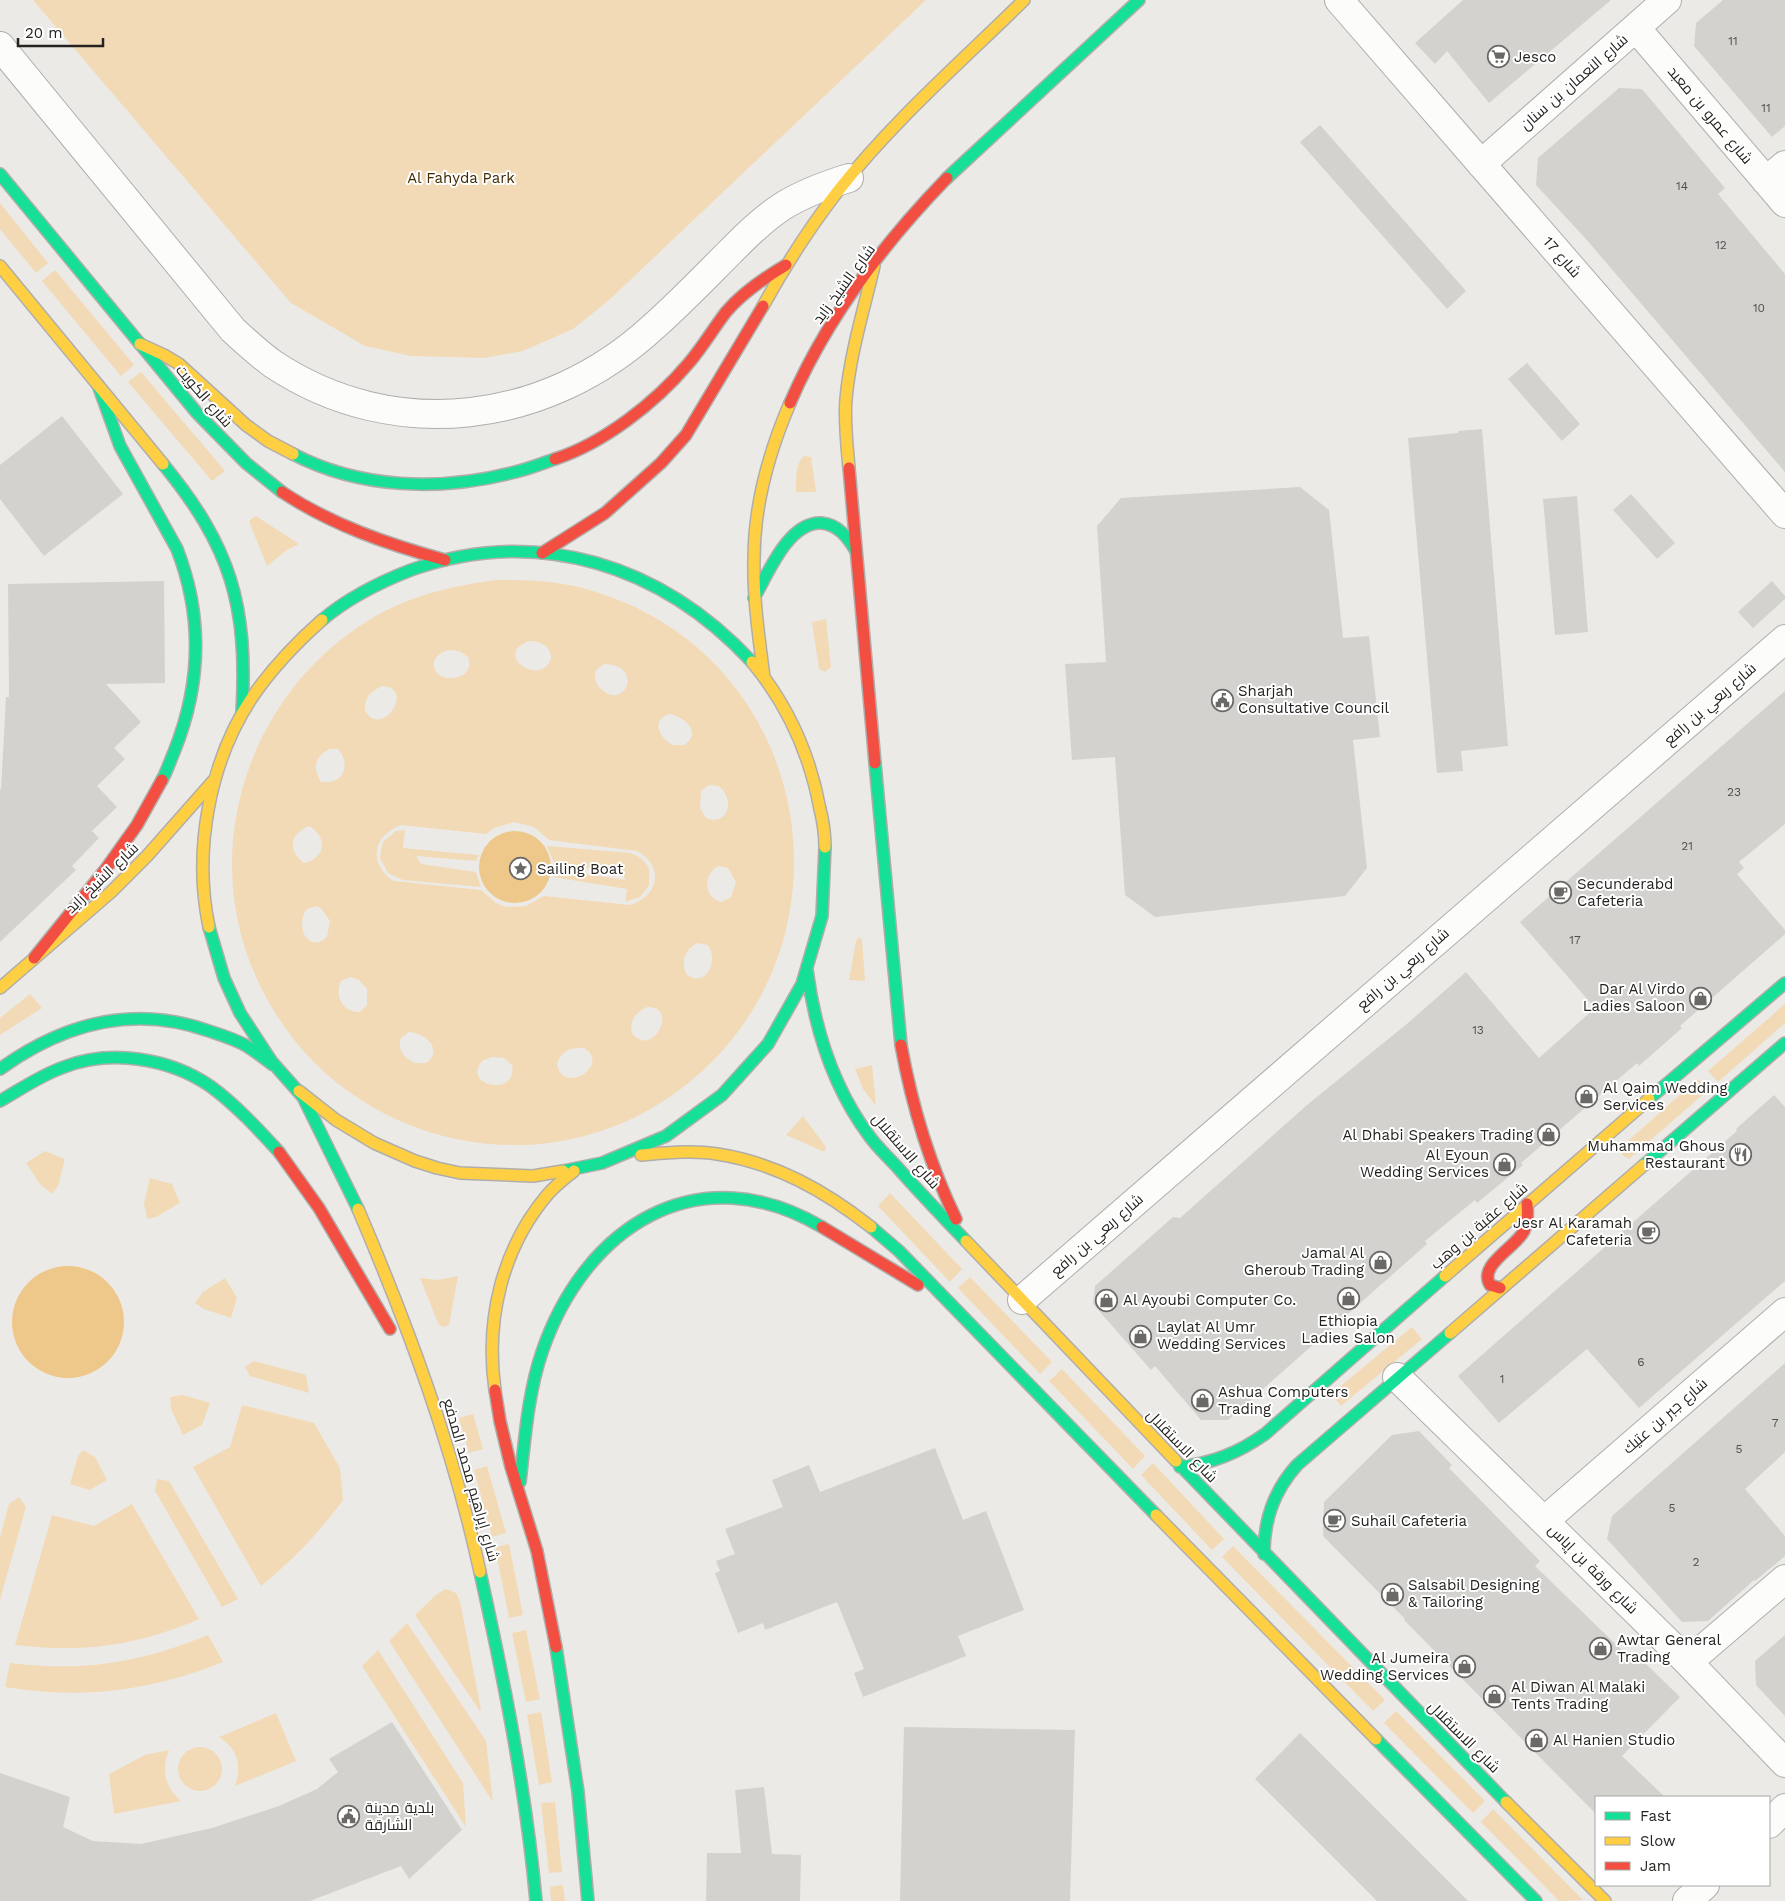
<svg xmlns="http://www.w3.org/2000/svg" width="1785" height="1901" font-family="'Work Sans',Cairo,sans-serif">
  <style>
    .green { fill: #f2dab6; fill-rule: evenodd }
    .water { fill: #eec88a }
    .building { fill: #d3d2cf }
    .lines { fill: none; stroke-linecap: round; stroke-linejoin: round }
    .street-casing { stroke: #b0aeab; stroke-width: 30 }
    .fast-casing { stroke: #b0aeab; stroke-width: 14 }
    .slow-casing { stroke: #b0aeab; stroke-width: 14 }
    .jam-casing { stroke: #b0aeab; stroke-width: 14 }
    .street { stroke: #fcfcfb; stroke-width: 28 }
    .fast { stroke: #16e098; stroke-width: 11 }
    .slow { stroke: #ffcf43; stroke-width: 11 }
    .jam { stroke: #f24e42; stroke-width: 11 }
    .labels { text-anchor: middle; stroke-width: 4; stroke-linejoin: round; paint-order: stroke }
    .number-label { font-size: 12px; fill: #51504d }
    .poi-label { font-size: 15px; fill: #242320; stroke: #fff; text-anchor: start }
    .street-label { font-size: 15px; fill: #242320; stroke: #fff }
    .park-label { font-size: 15px; fill: #3e2901; stroke: #fff }
  </style>
  <rect width="100%" height="100%" fill="#eceae7"/>
  <path class="green" d="M33,0H926L608,301L573,329L523,351L484,358L411,356L365,346L291,303Z
    M0,203L48,263L36,273L0,229Z
    M55,270L134,365L121,376L42,281Z
    M141,372L225,471L212,481L128,382Z
    M804,456L811,457L816,492H796C796,481 795,463 804,456Z
    M256,516L299,544L287,550L267,566L250,524V520Z
    M496,580C529,580 561,581 593,591C823,660 866,964 668,1098C627,1126 576,1143 526,1145C466,1147 408,1131 358,1098C313,1069 278,1026 256,977C198,847 249,694 369,620C408,596 451,586 496,580ZM529,641C541,641 552,647 551,659C540,688 492,654 529,641ZM447,650L459,651L468,657C478,683 431,685 434,663C435,656 441,653 447,650ZM604,664C646,665 624,713 600,688C595,683 594,677 596,670ZM383,686C415,688 383,739 365,711C364,698 371,690 383,686ZM669,714C684,716 703,733 684,745H673C660,738 650,721 669,714ZM330,749H338C352,766 343,785 321,782C312,768 315,756 330,749ZM709,785L719,786C722,789 725,792 726,796C733,811 721,825 706,818L700,808L701,791ZM514,822L534,827L549,840L637,851C664,865 660,896 630,905L544,896L526,906L506,907L496,903L481,890L394,881C368,864 372,836 401,825L486,834L494,828ZM309,826C328,837 326,858 304,863C287,850 290,834 309,826ZM718,866L728,868L736,882L731,897L722,902C703,898 703,875 718,866ZM316,906L321,908L330,921L327,937C308,955 294,925 307,909ZM698,943L708,945C719,961 706,988 687,975C680,963 685,948 698,943ZM350,977L359,980L367,989V1005L360,1012C343,1013 334,996 341,981ZM647,1007C680,1006 652,1060 632,1033C629,1021 636,1012 647,1007ZM409,1032C426,1033 444,1050 426,1063H415C404,1058 397,1050 401,1038ZM584,1048C612,1065 562,1096 557,1064C561,1051 571,1047 584,1048ZM492,1057L504,1058L512,1065C519,1097 461,1087 482,1061Z
    M826,619L831,667L825,672L819,669L812,622Z
    M405,830L403,848L479,855L476,861L416,856L421,864L476,872L481,887L403,880L388,873L380,858L381,850L383,842L396,831Z
    M547,846L631,853L639,857L645,862L649,869V885L640,897L625,902L627,889L553,877L554,869L625,880L623,873L554,863Z
    M859,937L862,940L865,981L849,980L856,941Z
    M30,994L42,1008L0,1035V1018Z
    M1785,1004V1023L1718,1082L1708,1071Z
    M872,1065L876,1106L863,1089L855,1069Z
    M1698,1079L1708,1090L1629,1159L1622,1155L1621,1147Z
    M803,1116L826,1147L825,1151H822L786,1135Z
    M45,1151L65,1159L58,1186L52,1194L40,1184L26,1163Z
    M150,1178L172,1184L180,1203L156,1217L147,1219L144,1203Z
    M890,1193L962,1269L950,1282L878,1206Z
    M458,1276L449,1325L442,1327L438,1323L420,1278L438,1280Z
    M970,1277L1052,1362L1040,1374L958,1288Z
    M225,1278L237,1298L231,1318L204,1309L195,1303L203,1292Z
    M1412,1327L1422,1339L1341,1406L1331,1394Z
    M254,1361L306,1375L309,1393L250,1376L245,1367Z
    M1062,1369L1145,1456L1133,1469L1049,1381Z
    M183,1395L210,1403L202,1425L183,1435L171,1409L170,1397Z
    M242,1405L314,1423L340,1468L343,1500C319,1533 293,1560 261,1586L193,1467L230,1447Z
    M473,1414L483,1449L469,1453L459,1418Z
    M83,1450L95,1457L107,1480L90,1490L70,1484L78,1456Z
    M1153,1463L1224,1539L1212,1550L1141,1475Z
    M487,1466L506,1533L492,1537L474,1470Z
    M157,1479L169,1481L238,1599L222,1607L155,1491Z
    M19,1497L26,1507L0,1600V1537L9,1504Z
    M132,1504L199,1619C137,1646 82,1653 15,1645L52,1515L94,1526Z
    M509,1544L523,1615L509,1618L495,1547Z
    M1233,1546L1385,1700L1373,1711L1222,1557Z
    M446,1589L456,1593L460,1601L481,1710L480,1711L415,1615L437,1594Z
    M407,1623L486,1741L493,1802L389,1641Z
    M526,1630L540,1699L526,1702L512,1633Z
    M208,1635L223,1662C149,1691 83,1700 5,1687L10,1663C84,1672 139,1663 208,1635Z
    M378,1650L463,1783L466,1827L362,1666Z
    M1396,1711L1485,1801L1473,1813L1384,1723Z
    M541,1712L552,1782L539,1785L527,1715Z
    M276,1713L296,1761L235,1786C242,1766 238,1749 219,1737Z
    M178 1769a22 22 0 1 1 44 0a22 22 0 1 1-44 0Z
    M169,1750C161,1770 165,1787 181,1801L114,1814L109,1774L145,1755Z
    M555,1802L562,1872L549,1873L541,1803Z
    M1493,1809L1583,1900L1559,1901L1481,1822Z
    M563,1885L565,1901H551L550,1887Z"/>
  <path class="water" d="M479 867a36 36 0 1 1 72 0a36 36 0 1 1-72 0Z
    M12 1322a56 56 0 1 1 112 0a56 56 0 1 1-112 0Z"/>
  <path class="building" d="M1463,0H1611L1489,103L1447,51L1435,64L1415,43Z
    M1723,0H1785V126L1772,137L1694,46L1696,23Z
    M1619,88L1642,89L1725,188L1718,194L1785,274V472L1586,239L1536,185L1538,158Z
    M1320,125L1466,291L1447,309L1300,142Z
    M1527,363L1580,424L1562,441L1508,379Z
    M62,416L123,494L44,556L0,499V465Z
    M1482,429L1508,746L1461,751L1463,771L1437,773L1408,438L1458,433V431Z
    M1300,487L1329,510L1343,638L1369,636L1380,737L1353,740L1367,868L1345,896L1155,917L1125,895L1115,757L1072,760L1065,664L1106,662L1097,526L1121,498Z
    M1631,494L1675,543L1657,559L1613,510Z
    M1577,496L1588,632L1555,635L1543,499Z
    M164,581L165,683L106,684L141,722L114,748L125,759L97,786L117,807L92,831L99,838L72,866L76,870L0,942V788L1,790L6,697H9L8,584Z
    M1772,581L1785,596V599L1753,628L1738,612Z
    M1785,691V824L1739,862L1744,868L1737,874L1785,930V934L1680,1026L1682,1028L1639,1066L1637,1063L1521,1163L1523,1165L1477,1203L1475,1200L1425,1241L1427,1244L1228,1420H1201L1155,1366L1151,1370L1093,1304L1095,1286L1173,1217L1180,1218L1307,1105L1408,1023L1466,972L1539,1058L1595,1008L1520,922Z
    M1774,1095L1785,1107V1281L1639,1408L1587,1349L1499,1423L1458,1376L1737,1131L1736,1129Z
    M1785,1363V1452L1745,1489L1785,1536V1556L1755,1581L1754,1580L1708,1621L1682,1622L1607,1539L1612,1516Z
    M1419,1431L1452,1465L1449,1468L1540,1561L1535,1566L1635,1663L1640,1658L1680,1697L1622,1756L1665,1797H1596V1814L1404,1620L1405,1619L1323,1536L1324,1502L1392,1435Z
    M935,1448L963,1520L986,1511L1024,1610L958,1636L966,1656L863,1697L854,1673L864,1669L837,1602L765,1630L763,1623L738,1633L715,1573L720,1571L716,1561L735,1554L725,1529L783,1507L772,1480L809,1465L820,1492Z
    M1785,1635V1716L1756,1685L1755,1661Z
    M392,1722L462,1830L409,1879L401,1866L310,1901H0V1773L70,1797L63,1827L93,1841L141,1844L212,1828L279,1806L317,1789L338,1772L329,1759Z
    M904,1727L1075,1730L1070,1901H900Z
    M1300,1733L1468,1901H1377L1255,1779Z
    M764,1787L772,1854L801,1855L800,1901H706L707,1853H741L735,1790Z"/>
  <g class="lines">
    <defs>
      <path id="street" d="M1339,0L1785,514
        M1636,28L1785,203
        M0,46L233,330C246,342 259,354 273,364C395,445 548,424 653,327C679,304 704,278 729,253C746,236 763,219 783,206C804,193 826,185 849,178
        M1481,164L1667,0
        M1766,181L1785,165
        M1022,1300L1785,639
        M1397,1377L1688,1662L1785,1763
        M1544,1521L1785,1312
        M1688,1662L1785,1579
        M1769,1824L1785,1808
        M1687,1901L1705,1885"/>
      <path id="fast" d="M0,174L197,413L246,463L282,492
        M947,178L1139,0
        M98,385L120,446L177,549C203,616 201,685 174,752C170,761 167,771 162,780
        M293,454C360,489 440,491 511,473C526,470 541,464 555,459
        M163,464C231,547 248,605 242,712
        M754,598C768,574 788,522 821,523C838,524 848,538 856,551
        M322,620C348,598 380,582 411,570C538,525 662,565 752,662
        M875,763L901,1045
        M209,927L224,978L240,1013L272,1062L303,1097L358,1209
        M807,970C815,1030 833,1088 870,1137C878,1148 889,1158 898,1168C920,1193 943,1217 966,1241
        M0,1069C64,1023 133,1004 209,1031C221,1035 234,1039 245,1045C255,1051 264,1058 273,1065
        M1649,1099L1785,983
        M0,1101C21,1089 41,1075 64,1067C111,1049 169,1058 210,1086C235,1104 258,1129 279,1152
        M1644,1165L1785,1043
        M563,1171L602,1163L666,1136L722,1095L768,1044L802,984L822,916L825,847
        M871,1227L899,1251L1156,1515
        M1176,1461L1506,1802
        M1180,1467C1213,1463 1238,1453 1265,1434L1445,1276
        M520,1482C525,1438 528,1393 542,1352C585,1226 698,1154 822,1227
        M1264,1554C1264,1519 1274,1491 1297,1465L1450,1333
        M480,1572C504,1680 526,1790 536,1901
        M556,1647L578,1792L588,1901
        M1376,1739L1536,1901"/>
      <path id="slow" d="M0,266L163,464
        M763,306C785,266 810,227 838,191C893,121 961,62 1024,0
        M140,344L164,355L179,364L246,425L268,441L293,454
        M849,468C847,445 844,422 846,399C850,354 864,309 874,266
        M752,662C787,704 810,755 820,809C823,821 825,835 825,847
        M764,677C759,638 753,598 754,559C754,505 769,452 790,403
        M209,927C193,851 209,761 253,696C273,667 296,643 322,620
        M0,988L111,892L147,856L215,779
        M299,1091L336,1120L374,1143L415,1161L437,1168L460,1173L533,1176L563,1171
        M641,1155C666,1153 692,1150 717,1154C776,1163 825,1191 871,1227
        M358,1209C408,1326 453,1447 480,1572
        M966,1241L1176,1461
        M1445,1276L1649,1099
        M1450,1333L1644,1165
        M495,1390C485,1320 502,1248 548,1194C556,1185 565,1178 574,1171
        M1156,1515L1376,1739
        M1506,1802L1605,1901"/>
      <path id="jam" d="M790,403C826,319 884,243 947,178
        M555,459C604,443 655,403 688,364C702,348 713,329 726,312C743,292 764,278 786,265
        M849,468L875,763
        M282,492C332,525 387,544 445,560
        M542,553L605,513L661,463L686,435L763,306
        M34,958L105,870L137,825L162,780
        M901,1045C912,1106 929,1163 956,1219
        M279,1152L319,1208L390,1329
        M822,1227L918,1285
        M1500,1288L1490,1285C1478,1265 1515,1248 1524,1231C1528,1222 1528,1214 1527,1204
        M495,1390L500,1421L511,1467L537,1551L556,1647"/>
    </defs>
    <use href="#street" class="street-casing"/>
    <use href="#fast" class="fast-casing"/>
    <use href="#slow" class="slow-casing"/>
    <use href="#jam" class="jam-casing"/>
    <use href="#street" class="street"/>
    <use href="#fast" class="fast"/>
    <use href="#slow" class="slow"/>
    <use href="#jam" class="jam"/>
  </g>
  <defs>
    <symbol id="supermarket-ring" viewBox="-11 -11 22 22"><circle r="9.5" fill="#fff" stroke="#6a6966" stroke-width="1.5"/><path d="M-6-5.5h2.5l.6 2H6L4.5 2H-2.5L-4.4-4H-6ZM-1.5 3.2a1.3 1.3 0 1 0 .1 0ZM3 3.2a1.3 1.3 0 1 0 .1 0Z" fill="#6a6966"/></symbol>
    <symbol id="civic-ring" viewBox="-11 -11 22 22"><circle r="9.5" fill="#fff" stroke="#6a6966" stroke-width="1.5"/><path d="M-.6-6.5H3V-4.5H.6V-3L4-1V1h2V6H-6V1h2V-1L-.6-3ZM-1.2 2.5V6h2.4V2.5Z" fill="#6a6966"/></symbol>
    <symbol id="sight-ring" viewBox="-11 -11 22 22"><circle r="9.5" fill="#fff" stroke="#6a6966" stroke-width="1.5"/><path d="M0-6L1.8-2.2L6-1.7L2.9 1.2L3.7 5.4L0 3.3L-3.7 5.4L-2.9 1.2L-6-1.7L-1.8-2.2Z" fill="#6a6966"/></symbol>
    <symbol id="cafe-ring" viewBox="-11 -11 22 22"><circle r="9.5" fill="#fff" stroke="#6a6966" stroke-width="1.5"/><path d="M-5.5-4.5H6V0H3Q3 3.5 0 3.5H-2.5Q-5.5 3.5-5.5 0ZM3-3.2v2h1.7v-2ZM-6 4.5H4V6H-6Z" fill="#6a6966"/></symbol>
    <symbol id="shop-ring" viewBox="-11 -11 22 22"><circle r="9.5" fill="#fff" stroke="#6a6966" stroke-width="1.5"/><path d="M-5-2.5h2.3a2.7 3.5 0 0 1 5.4 0H5L5.5 6h-11ZM-1.5-2.5h3a1.5 2.3 0 0 0-3 0Z" fill="#6a6966"/></symbol>
    <symbol id="restaurant-ring" viewBox="-11 -11 22 22"><circle r="9.5" fill="#fff" stroke="#6a6966" stroke-width="1.5"/><path d="M-5-6h1v4h1v-4h1v4h1v-4h1v5L-1.5 .5V6h-2V.5L-5-1ZM5-6V6H3V1.5H1.5Q1.5-4 5-6Z" fill="#6a6966"/></symbol>
  </defs>
  <g fill-rule="evenodd">
    <use href="#supermarket-ring" x="1486" y="44" width="25" height="25"/>
    <use href="#civic-ring" x="1210" y="688" width="25" height="25"/>
    <use href="#sight-ring" x="508" y="856" width="25" height="25"/>
    <use href="#cafe-ring" x="1548" y="880" width="25" height="25"/>
    <use href="#shop-ring" x="1688" y="986" width="25" height="25"/>
    <use href="#shop-ring" x="1574" y="1084" width="25" height="25"/>
    <use href="#shop-ring" x="1536" y="1122" width="25" height="25"/>
    <use href="#restaurant-ring" x="1728" y="1142" width="25" height="25"/>
    <use href="#shop-ring" x="1492" y="1152" width="25" height="25"/>
    <use href="#cafe-ring" x="1636" y="1220" width="25" height="25"/>
    <use href="#shop-ring" x="1368" y="1250" width="25" height="25"/>
    <use href="#shop-ring" x="1336" y="1286" width="25" height="25"/>
    <use href="#shop-ring" x="1094" y="1288" width="25" height="25"/>
    <use href="#shop-ring" x="1128" y="1324" width="25" height="25"/>
    <use href="#shop-ring" x="1190" y="1388" width="25" height="25"/>
    <use href="#cafe-ring" x="1322" y="1508" width="25" height="25"/>
    <use href="#shop-ring" x="1380" y="1582" width="25" height="25"/>
    <use href="#shop-ring" x="1588" y="1636" width="25" height="25"/>
    <use href="#shop-ring" x="1452" y="1654" width="25" height="25"/>
    <use href="#shop-ring" x="1482" y="1684" width="25" height="25"/>
    <use href="#shop-ring" x="1524" y="1728" width="25" height="25"/>
    <use href="#civic-ring" x="336" y="1804" width="25" height="25"/>
  </g>
  <g class="labels">
    <g class="number-label">
      <text x="1733" y="45">11</text>
      <text x="1766" y="112">11</text>
      <text x="1682" y="190">14</text>
      <text x="1721" y="249">12</text>
      <text x="1759" y="312">10</text>
      <text x="1734" y="796">23</text>
      <text x="1687" y="850">21</text>
      <text x="1575" y="944">17</text>
      <text x="1478" y="1034">13</text>
      <text x="1641" y="1366">6</text>
      <text x="1502" y="1383">1</text>
      <text x="1775" y="1427">7</text>
      <text x="1739" y="1453">5</text>
      <text x="1672" y="1512">5</text>
      <text x="1696" y="1566">2</text>
    </g>
    <g class="poi-label">
      <text x="1514" y="62">Jesco</text>
      <text x="1238" y="696">Sharjah<tspan x="1238" dy="17">Consultative Council</tspan></text>
      <text x="537" y="874">Sailing Boat</text>
      <text x="1577" y="889">Secunderabd<tspan x="1577" dy="17">Cafeteria</tspan></text>
      <text x="1685" y="994" text-anchor="end">Dar Al Virdo<tspan x="1685" dy="17">Ladies Saloon</tspan></text>
      <text x="1603" y="1093">Al Qaim Wedding<tspan x="1603" dy="17">Services</tspan></text>
      <text x="1533" y="1140" text-anchor="end">Al Dhabi Speakers Trading</text>
      <text x="1725" y="1151" text-anchor="end">Muhammad Ghous<tspan x="1725" dy="17">Restaurant</tspan></text>
      <text x="1489" y="1160" text-anchor="end">Al Eyoun<tspan x="1489" dy="17">Wedding Services</tspan></text>
      <text x="1632" y="1228" text-anchor="end">Jesr Al Karamah<tspan x="1632" dy="17">Cafeteria</tspan></text>
      <text x="1364" y="1258" text-anchor="end">Jamal Al<tspan x="1364" dy="17">Gheroub Trading</tspan></text>
      <text x="1123" y="1305">Al Ayoubi Computer Co.</text>
      <text x="1348" y="1326" text-anchor="middle">Ethiopia<tspan x="1348" dy="17">Ladies Salon</tspan></text>
      <text x="1157" y="1332">Laylat Al Umr<tspan x="1157" dy="17">Wedding Services</tspan></text>
      <text x="1218" y="1397">Ashua Computers<tspan x="1218" dy="17">Trading</tspan></text>
      <text x="1351" y="1526">Suhail Cafeteria</text>
      <text x="1408" y="1590">Salsabil Designing<tspan x="1408" dy="17">&amp; Tailoring</tspan></text>
      <text x="1617" y="1645">Awtar General<tspan x="1617" dy="17">Trading</tspan></text>
      <text x="1449" y="1663" text-anchor="end">Al Jumeira<tspan x="1449" dy="17">Wedding Services</tspan></text>
      <text x="1511" y="1692">Al Diwan Al Malaki<tspan x="1511" dy="17">Tents Trading</tspan></text>
      <text x="1553" y="1745">Al Hanien Studio</text>
      <text x="365" y="1813">بلدية مدينة<tspan x="365" dy="17">الشارقة</tspan></text>
    </g>
    <g class="street-label">
      <text transform="translate(1574 82) rotate(-41)" y="5">شارع النعمان بن سنان</text>
      <text transform="translate(1710 115) rotate(50)" y="5">شارع عمرو بن معبد</text>
      <text transform="translate(1562 257) rotate(49)" y="5">شارع 17</text>
      <text transform="translate(844 284) rotate(-54)" y="5">شارع الشيخ زايد</text>
      <text transform="translate(204 396) rotate(49)" y="5">شارع الكويت</text>
      <text transform="translate(1710 704) rotate(-41)" y="5">شارع ربعي بن رافع</text>
      <text transform="translate(102 878) rotate(-44)" y="5">شارع الشيخ زايد</text>
      <text transform="translate(1403 969) rotate(-41)" y="5">شارع ربعي بن رافع</text>
      <text transform="translate(906 1151) rotate(49)" y="5">شارع الاستقلال</text>
      <text transform="translate(1479 1226) rotate(-41)" y="5">شارع عقبة بن وهب</text>
      <text transform="translate(1097 1235) rotate(-41)" y="5">شارع ربعي بن رافع</text>
      <text transform="translate(1665 1416) rotate(-41)" y="5">شارع جبر بن عتيك</text>
      <text transform="translate(1182 1446) rotate(46)" y="5">شارع الاستقلال</text>
      <text transform="translate(471 1480) rotate(74)" y="5">شارع إبراهيم محمد المدفع</text>
      <text transform="translate(1593 1569) rotate(45)" y="5">شارع ورقة بن إياس</text>
      <text transform="translate(1464 1737) rotate(45)" y="5">شارع الاستقلال</text>
    </g>
    <g class="park-label">
      <text x="461" y="183">Al Fahyda Park</text>
    </g>
  </g>
  <rect x="1595" y="1796" width="175" height="90" fill="#ffffff" stroke="#a7a7a6"/>
  <rect x="1605" y="1812" width="25" height="8" fill="#16e098" stroke="#a7a7a6"/>
  <text x="1640" y="1821" font-size="15" fill="#242320">Fast</text>
  <rect x="1605" y="1837" width="25" height="8" fill="#ffcf43" stroke="#a7a7a6"/>
  <text x="1640" y="1846" font-size="15" fill="#242320">Slow</text>
  <rect x="1605" y="1862" width="25" height="8" fill="#f24e42" stroke="#a7a7a6"/>
  <text x="1640" y="1871" font-size="15" fill="#242320">Jam</text>
  <path d="M18 38v8h85v-8" fill="none" stroke="#242320" stroke-width="2.5"/>
  <text x="25" y="38" font-size="15" fill="#242320" stroke="#ffffff" stroke-width="4" paint-order="stroke">20 m</text>
</svg>
